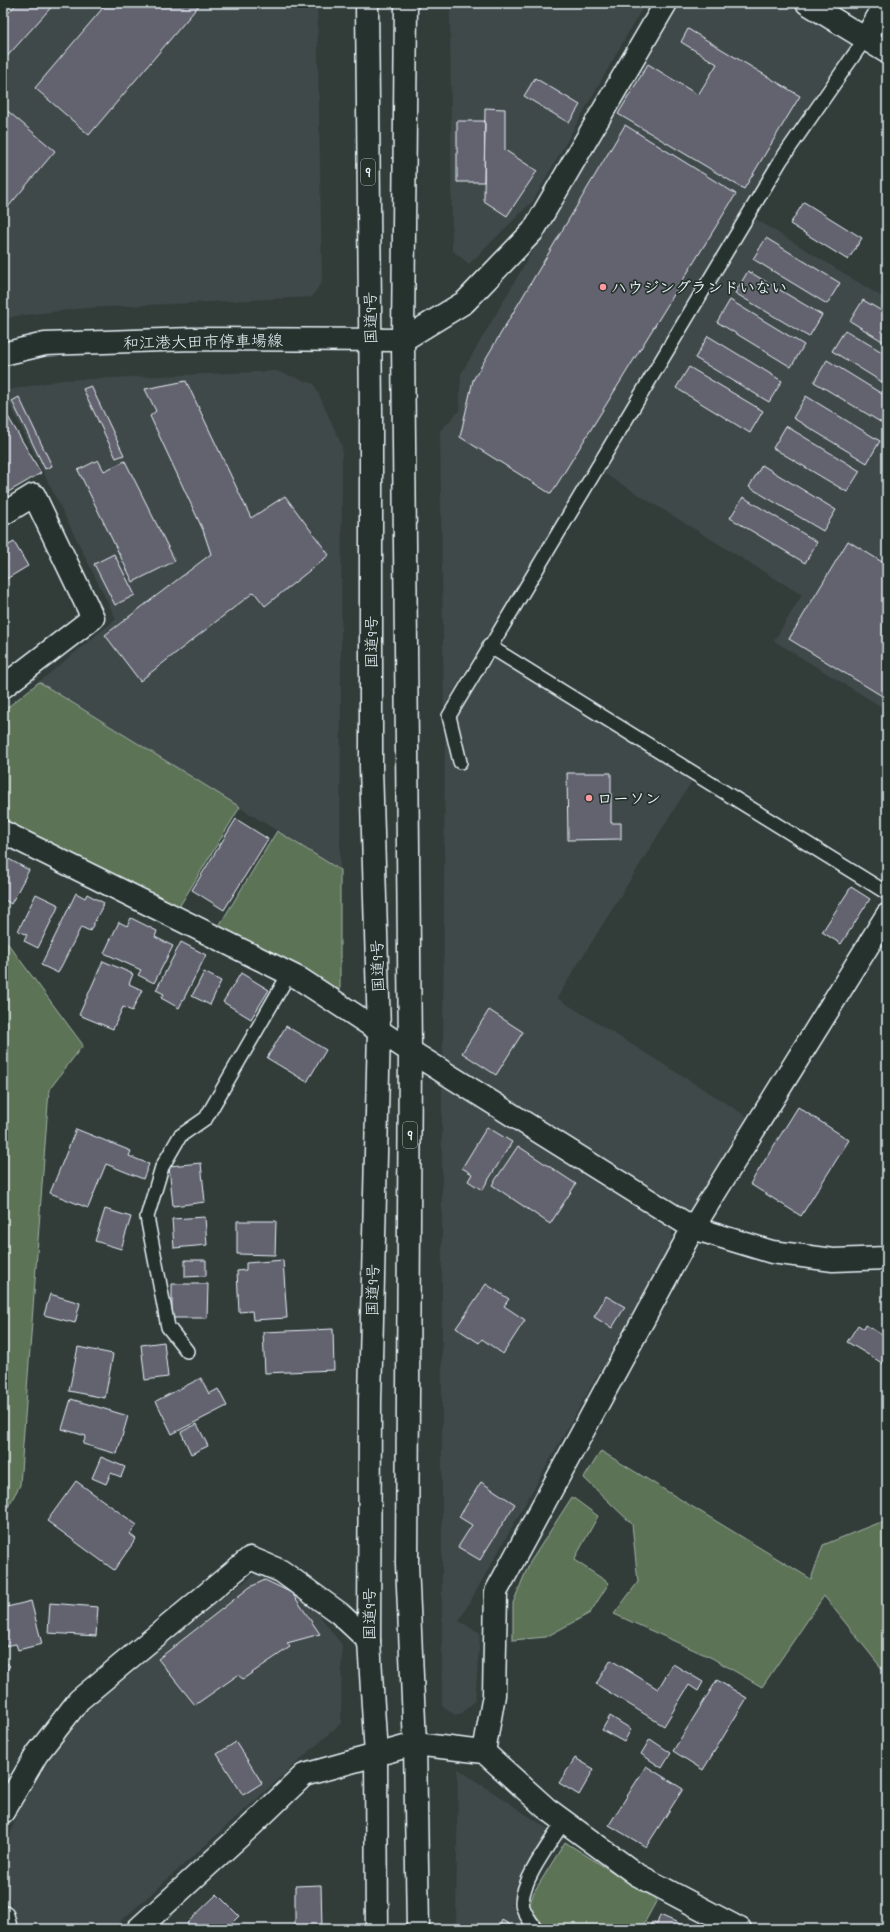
<svg xmlns="http://www.w3.org/2000/svg" width="890" height="1932" font-family="'Indie Flower','Klee One',sans-serif">
  <style>
    .built { fill: #41484a }
    .green { fill: #5d7357; stroke: #a2b2a8 }
    .building { fill: #636370; stroke: #e8f1f8 }
    .lines { fill: none; stroke-linecap: round; stroke-linejoin: round }
    .service-casing { stroke: #e8f1f8; stroke-width: 16 }
    .minor-casing { stroke: #e8f1f8; stroke-width: 25 }
    .tertiary-casing { stroke: #e8f1f8; stroke-width: 25 }
    .secondary-casing { stroke: #e8f1f8; stroke-width: 25 }
    .trunk-casing { stroke: #e8f1f8; stroke-width: 25 }
    .service { stroke: #26332d; stroke-width: 13 }
    .minor { stroke: #26332d; stroke-width: 22 }
    .tertiary { stroke: #26332d; stroke-width: 22 }
    .secondary { stroke: #26332d; stroke-width: 22 }
    .trunk { stroke: #26332d; stroke-width: 22 }
    .poi-dot { fill: #ff9aa2; stroke: #26332d; stroke-width: 1.5 }
    .labels { text-anchor: middle; stroke-width: 3.5; stroke-linejoin: round; paint-order: stroke }
    .shield { fill: #26332d; stroke: #aeb8bb; stroke-width: 1 }
    .shield-label { font-size: 15px; font-weight: bold; fill: #e8f1f8 }
    .poi-label { font-size: 16px; font-weight: bold; fill: #e8f1f8; stroke: #26332d; text-anchor: start }
    .street-label { font-size: 16px; fill: #e8f1f8; stroke: #26332d }
  </style>
  <rect width="100%" height="100%" fill="#323d3a"/>
  <filter id="ink" filterUnits="userSpaceOnUse"><feTurbulence type="fractalNoise" baseFrequency=".025" numOctaves="2"/><feDisplacementMap in="SourceGraphic" scale="8" xChannelSelector="R" yChannelSelector="G"/><feConvolveMatrix kernelMatrix="1 2 1 2 8 2 1 2 1" color-interpolation-filters="sRGB"/></filter>
  <g filter="url(#ink)">
    <path class="built" d="M3,3H317L322,281L312,297L86,308L16,316L3,320Z
      M450,3H645L533,201L469,264L452,250Z
      M677,3H787L853,47L822,84L444,707L440,431L459,411L461,374Z
      M754,218L887,300V710L774,641L802,595L600,471Z
      M276,371L314,384L342,446L340,870L39,682L116,619L3,391L62,380Z
      M494,655L693,779L557,998L748,1117L691,1209L679,1211L443,1065L445,733Z
      M450,1087L672,1225L671,1245L459,1621L480,1633L475,1701L462,1713L455,1715L442,1706V1088Z
      M261,1570L307,1599L342,1645L341,1723L112,1929H16L9,1895L6,1851L17,1812L61,1742L121,1672Z
      M458,1769L548,1829L520,1881L512,1904L529,1929H456Z"/>
    <path class="green" d="M39,682L240,807L179,907L3,824V711Z
      M277,831L340,870V990L217,929Z
      M3,937L83,1045L49,1090L20,1485L3,1516Z
      M601,1451L811,1579L823,1545L875,1524L887,1521V1675L824,1596L762,1687L712,1658L614,1614L638,1582L632,1524L584,1478Z
      M572,1497L598,1516L574,1560L609,1583L590,1613L546,1637L513,1640V1603L529,1564Z
      M565,1842L657,1900L641,1929H546L529,1906L534,1892Z"/>
    <path class="building" d="M17,3H55L3,61V19Z
      M107,3H201L89,135L35,88Z
      M688,29L800,96L744,189L618,114L648,64L698,95L717,64L681,42Z
      M535,78L580,105L569,123L524,96Z
      M3,107L55,151L3,213Z
      M485,108L505,109V150L537,171L507,216L484,201Z
      M457,121H485L484,182H457Z
      M625,125L736,194L551,494L460,437L473,380Z
      M804,202L862,238L848,260L790,224Z
      M766,238L840,283L827,304L753,259Z
      M748,271L822,315L809,337L735,293Z
      M730,300L804,345L791,367L717,322Z
      M863,300L887,314V344L850,321Z
      M845,330L887,355V385L832,351Z
      M708,336L782,381L769,402L695,358Z
      M827,360L887,397V426L814,382Z
      M689,367L763,411L750,433L676,388Z
      M186,381L251,518L285,496L329,555L265,606L254,592L140,681L105,635L211,554L203,530L150,416L156,411L145,389Z
      M91,386L124,455L116,458L83,389Z
      M806,396L880,441L867,463L793,418Z
      M19,397L52,466L45,469L12,401Z
      M3,408L41,473L3,495Z
      M786,426L860,471L847,492L773,448Z
      M98,460L104,471L125,461L175,561L133,582L78,470Z
      M762,465L836,510L823,531L749,487Z
      M743,497L817,542L805,563L730,518Z
      M848,541L887,565V699L789,639Z
      M14,542L28,566L3,581V548Z
      M114,554L135,595L115,605L94,564Z
      M567,773H611V823H621V839L568,840Z
      M236,819L268,839L224,910L192,890Z
      M3,856L29,870L11,904L3,899Z
      M851,887L870,899L841,944L822,932Z
      M76,893L85,898L87,894L104,903L90,931L81,927L58,973L41,965Z
      M36,894L59,905L38,948L24,941L27,935L18,931Z
      M131,918L157,931L155,937L173,946L154,983L138,975L141,970L104,953L119,922L127,926Z
      M181,942L206,955L179,1008L161,998L164,994L156,990Z
      M103,961L133,974L129,984L142,990L132,1011L123,1007L113,1029L79,1015Z
      M204,972L221,981L210,1005L192,996Z
      M241,973L269,990L251,1019L223,1002Z
      M489,1010L523,1032L496,1075L462,1053Z
      M286,1026L326,1050L307,1082L267,1058Z
      M798,1107L849,1140L801,1216L750,1184Z
      M487,1127L512,1142L482,1190L468,1181L472,1174L462,1168Z
      M76,1129L131,1151L129,1156L149,1164L143,1179L106,1164L88,1208L50,1193Z
      M518,1146L576,1184L550,1224L492,1185Z
      M201,1163L205,1202L173,1206L169,1166Z
      M105,1209L131,1217L121,1249L95,1241Z
      M205,1217L207,1245L174,1248L172,1219Z
      M237,1221H276L275,1255L237,1254Z
      M185,1260H206V1276L185,1277Z
      M283,1260L287,1318L253,1320L252,1311L239,1312L237,1271L246,1270V1263Z
      M172,1284H208L207,1318H172Z
      M486,1284L509,1299L504,1306L525,1320L503,1354L482,1339L479,1343L456,1328Z
      M50,1294L80,1303L75,1323L44,1315Z
      M606,1296L625,1307L612,1328L594,1317Z
      M858,1325L864,1329L866,1325L887,1338V1366L847,1342Z
      M333,1329L334,1370L265,1373L263,1332Z
      M164,1342L168,1377L145,1380L141,1345Z
      M78,1347L113,1354L105,1398L69,1391Z
      M201,1378L209,1394L218,1389L227,1406L172,1434L156,1401Z
      M71,1399L128,1416L117,1454L83,1444L86,1436L62,1429Z
      M197,1424L208,1446L191,1454L181,1432Z
      M101,1457L125,1467L121,1477L111,1473L106,1484L92,1478Z
      M76,1481L137,1525L130,1534L136,1539L114,1570L47,1521Z
      M481,1482L515,1504L480,1560L458,1547L472,1525L459,1517Z
      M265,1580L292,1593L320,1634L287,1643L290,1647L243,1679L238,1675L195,1705L158,1659L250,1587Z
      M31,1601L42,1644L18,1650L16,1644L5,1646L3,1638V1608Z
      M50,1603L98,1607L96,1636L48,1633Z
      M3,1659L10,1666L3,1674Z
      M611,1660L658,1689L673,1664L703,1682L698,1691L689,1685L664,1726L596,1684Z
      M717,1680L747,1698L703,1770L673,1751Z
      M610,1716L631,1729L624,1742L602,1730Z
      M650,1739L671,1753L662,1768L641,1754Z
      M236,1742L262,1783L243,1795L217,1754Z
      M575,1758L594,1769L579,1795L559,1783Z
      M646,1766L683,1789L646,1847L609,1825Z
      M321,1885L322,1929H295V1886Z
      M217,1894L239,1916L226,1929H193L187,1923Z
      M660,1915L685,1926L684,1929H649L652,1922L657,1924Z
      M502,1920L517,1929H498Z"/>
    <g class="lines">
      <defs>
        <path id="service" d="M489,646L887,893
          M460,762L449,716L781,160L865,39
          M187,1351L168,1327L147,1217L162,1167L180,1136L206,1118L289,974
          M536,1929C531,1922 522,1911 522,1902C523,1878 551,1842 564,1821"/>
        <path id="minor" d="M807,3L887,52
          M865,39L886,3
          M3,514L34,495L93,618L3,687
          M3,832L300,979L410,1051L693,1228L772,1252L833,1260L887,1258
          M484,1752L494,1695L496,1592L693,1228L887,915
          M3,1812L37,1754L79,1700L250,1558L281,1571L339,1613L369,1641
          M3,1917L6,1929
          M138,1929L252,1825L304,1775L415,1744L484,1752L546,1808L636,1874L740,1929"/>
        <path id="tertiary" d="M403,340L465,302L533,231L666,3"/>
        <path id="secondary" d="M3,354L45,344L192,339L403,340"/>
        <path id="trunk" d="M367,3L371,413V767L379,1031L370,1400L369,1641L376,1755L377,1929
          M406,3L403,340L410,1051L407,1564L415,1744L418,1929"/>
      </defs>
      <use href="#service" class="service-casing"/>
      <use href="#minor" class="minor-casing"/>
      <use href="#tertiary" class="tertiary-casing"/>
      <use href="#secondary" class="secondary-casing"/>
      <use href="#trunk" class="trunk-casing"/>
      <use href="#service" class="service"/>
      <use href="#minor" class="minor"/>
      <use href="#tertiary" class="tertiary"/>
      <use href="#secondary" class="secondary"/>
      <use href="#trunk" class="trunk"/>
    </g>
  </g>
  <g class="poi-dot">
    <circle cx="603" cy="287" r="4"/>
    <circle cx="589" cy="798" r="4"/>
  </g>
  <g class="labels">
    <g class="shield">
      <rect x="361" y="159" width="14" height="26" rx="3"/>
      <rect x="403" y="1122" width="14" height="26" rx="3"/>
    </g>
    <g class="shield-label">
      <text x="368" y="177">9</text>
      <text x="410" y="1140">9</text>
    </g>
    <g class="poi-label">
      <text x="611" y="293">ハウジングランドいない</text>
      <text x="597" y="804">ローソン</text>
    </g>
    <g class="street-label">
      <text transform="translate(370 318) rotate(-91)" y="6">国道9号</text>
      <text transform="translate(203 341) rotate(-1)" y="6">和江港大田市停車場線</text>
      <text transform="translate(371 642) rotate(-90)" y="6">国道9号</text>
      <text transform="translate(377 966) rotate(-92)" y="6">国道9号</text>
      <text transform="translate(372 1290) rotate(-89)" y="6">国道9号</text>
      <text transform="translate(369 1614) rotate(-90)" y="6">国道9号</text>
    </g>
  </g>
  <rect width="890" height="1932" fill="none" stroke="#26332d" stroke-width="16"/>
  <rect x="8" y="8" width="874" height="1916" fill="none" stroke="#e8f1f8" stroke-width="1.5" filter="url(#ink)"/>
</svg>
